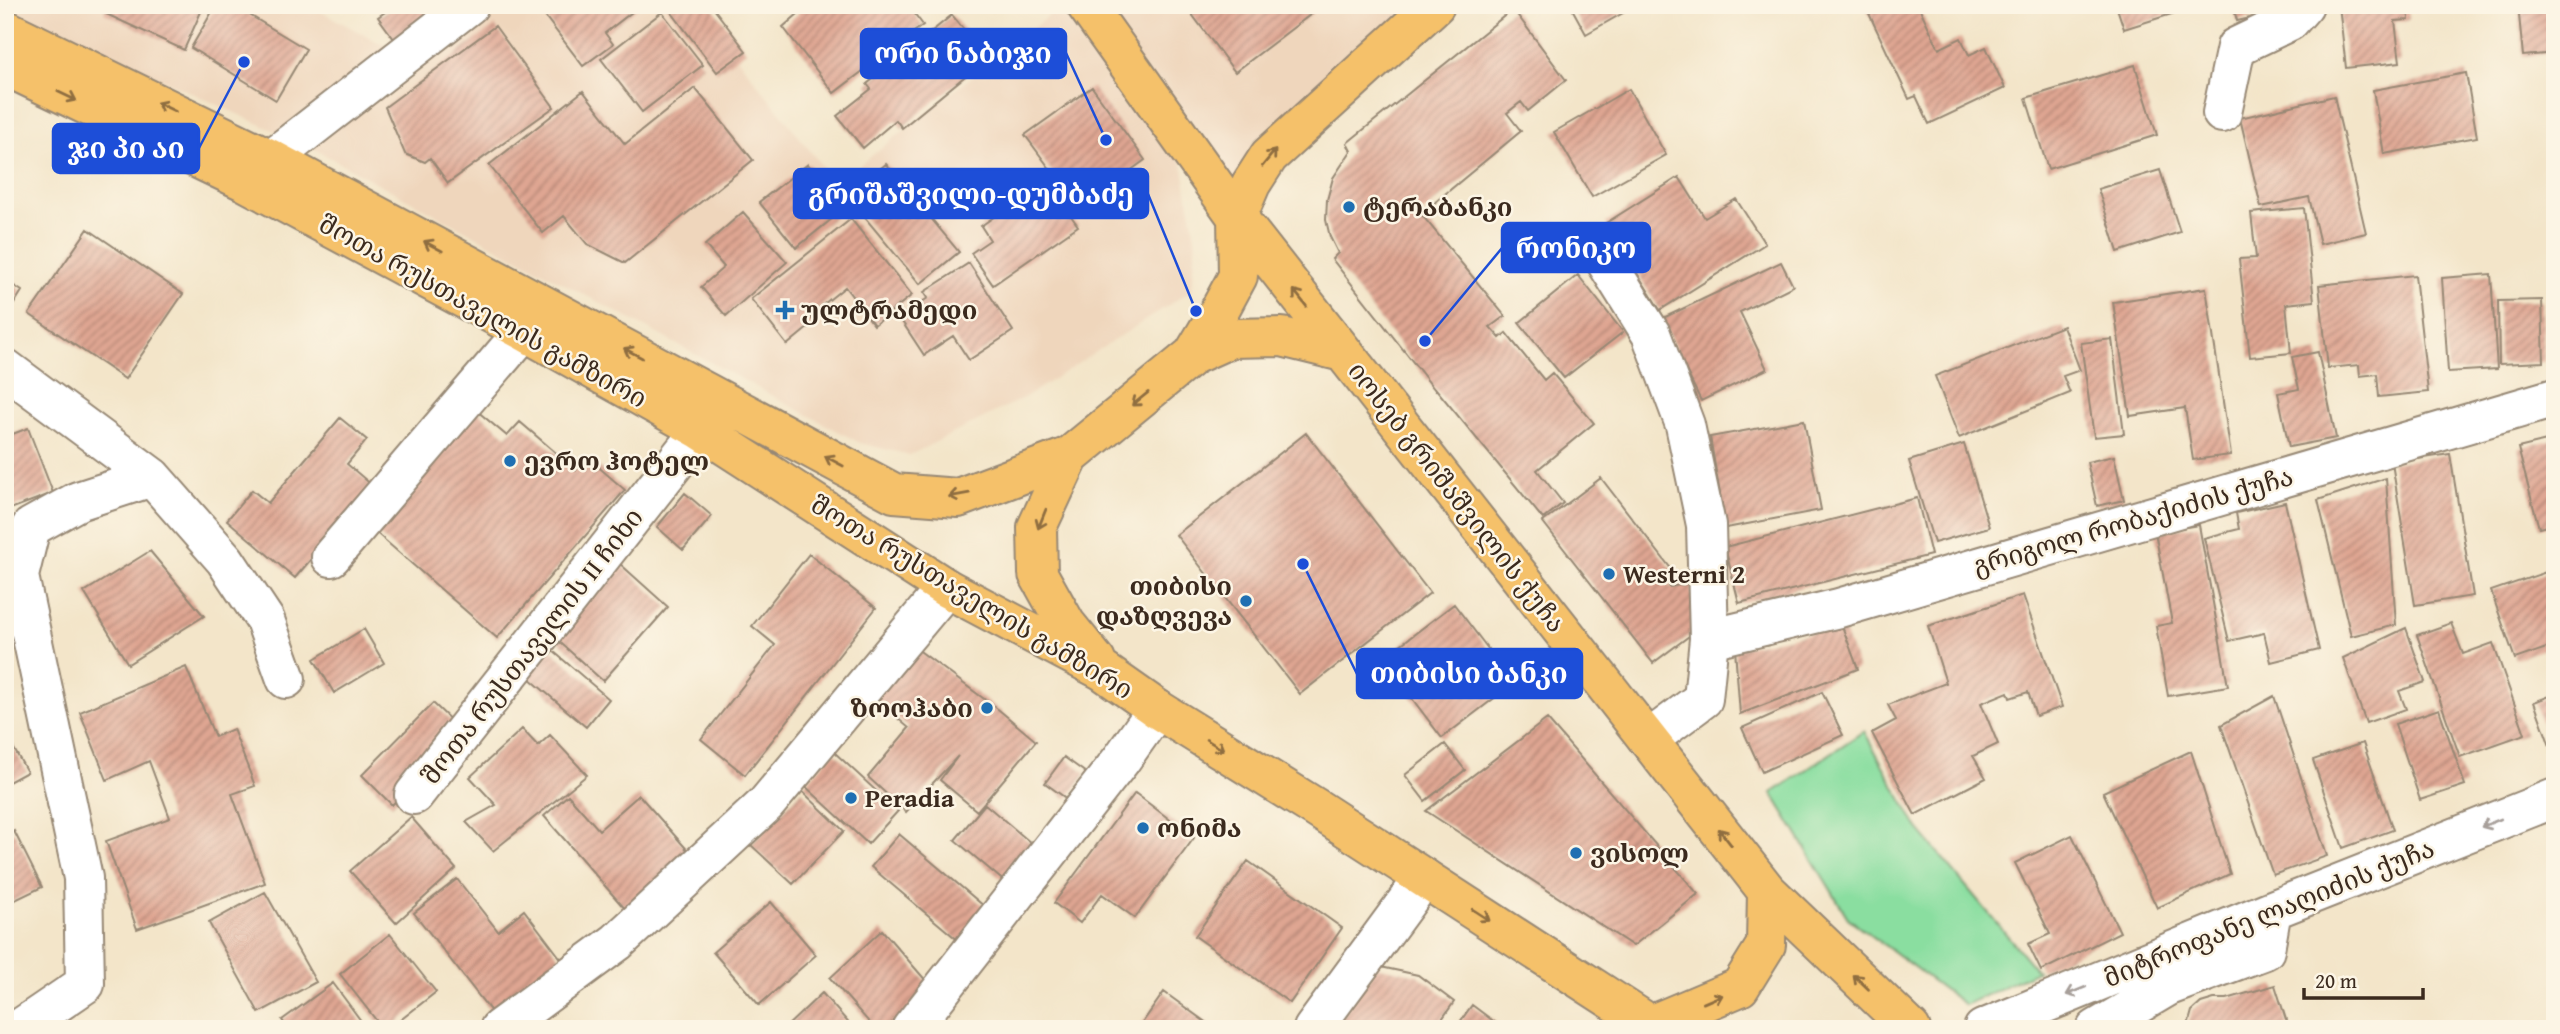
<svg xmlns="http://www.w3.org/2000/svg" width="2560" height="1034" font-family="'Gentium Book Plus','Noto Serif Georgian',serif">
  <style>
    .built { fill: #efd6bc }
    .green { fill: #8adea0; stroke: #62845f; stroke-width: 2 }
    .building { fill: url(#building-hatch) }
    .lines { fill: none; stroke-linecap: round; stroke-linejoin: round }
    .minor-casing { stroke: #978874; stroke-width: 42 }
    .major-casing { stroke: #978874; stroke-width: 42 }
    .minor { stroke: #fff; stroke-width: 38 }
    .major { stroke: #f5c16b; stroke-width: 38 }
    .oneway { stroke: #8f6e41 }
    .oneway2 { stroke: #a79f9a }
    .poi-dot { fill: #1f6fb2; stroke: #fcf5e5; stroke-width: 2.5 }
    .labels { text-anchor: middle; stroke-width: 5; stroke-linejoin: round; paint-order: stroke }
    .poi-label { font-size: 26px; font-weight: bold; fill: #3b2a1e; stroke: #fcf5e5; text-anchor: start }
    .street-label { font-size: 26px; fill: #3b2a1e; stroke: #fcf5e5 }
    .leader { fill: none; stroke: #1d4ed8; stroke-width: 2.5 }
    .callout-dot { fill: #1d4ed8; stroke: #fcf5e5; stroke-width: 2.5 }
    .callout { fill: #1d4ed8; stroke: #1d4ed8; stroke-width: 2.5 }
    .callout-label { font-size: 28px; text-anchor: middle; font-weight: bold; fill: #fff }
  </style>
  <defs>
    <pattern id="building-hatch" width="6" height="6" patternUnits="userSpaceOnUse" patternTransform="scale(1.75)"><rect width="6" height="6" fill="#dfa692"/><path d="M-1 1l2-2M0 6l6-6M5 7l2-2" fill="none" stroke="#b68777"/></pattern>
  </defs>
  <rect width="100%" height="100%" fill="#fcf5e5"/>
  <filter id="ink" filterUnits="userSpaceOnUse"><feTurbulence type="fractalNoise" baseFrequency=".0143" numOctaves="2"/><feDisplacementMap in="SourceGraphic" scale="14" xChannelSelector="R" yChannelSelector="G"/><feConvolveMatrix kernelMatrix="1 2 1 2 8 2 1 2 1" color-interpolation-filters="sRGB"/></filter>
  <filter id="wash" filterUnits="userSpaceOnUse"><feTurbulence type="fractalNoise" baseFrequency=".00686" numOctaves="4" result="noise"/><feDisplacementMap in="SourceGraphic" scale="28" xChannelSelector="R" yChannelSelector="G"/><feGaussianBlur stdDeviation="1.57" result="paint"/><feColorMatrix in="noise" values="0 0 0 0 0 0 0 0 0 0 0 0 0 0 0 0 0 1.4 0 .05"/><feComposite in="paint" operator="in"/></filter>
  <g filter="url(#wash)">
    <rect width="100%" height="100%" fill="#f3e5c9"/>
    <path class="built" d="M5,5H309L391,49L281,134L5,7Z
      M490,5H696L836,184L1062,5H1065L1182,162L1196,244L1192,290L1029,395L910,455L860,443L305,144Z
      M1086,5H1435L1237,217Z"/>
    <path class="green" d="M1864,731L1918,829L2037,971L1965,1005L1848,918L1772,793Z"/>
    <g id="blocks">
      <path class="building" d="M108,5H204L184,50L104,13Z
        M216,5H233L306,49L276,100L191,48Z
        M395,5H451L397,43L378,17Z
        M540,5H641L605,33L613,44L583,66L538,7Z
        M666,5H711L746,51L717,72Z
        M793,5H908L923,25L834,93L783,27L799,13Z
        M1185,5H1323L1235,72Z
        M1570,5H1637L1586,34Z
        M1865,5H1918L1939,49L1961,38L1969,55L1986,47L2005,88L1929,124L1916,96L1909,99Z
        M2116,5H2197V6L2124,29Z
        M2233,5H2284L2285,10L2237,21Z
        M2339,5H2408L2409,20L2395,21L2400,62L2346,68Z
        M2518,5H2555V53L2523,56Z
        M1513,9L1566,80L1528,111L1521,102L1507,113L1521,131L1421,214L1505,316L1490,327L1500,338L1506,333L1544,380L1552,373L1594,423L1537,470L1563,503L1543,519L1436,389L1435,390L1332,259L1338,253L1330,237L1326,220L1327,200L1333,178L1351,151L1347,143Z
        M662,12L703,65L642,112L601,59Z
        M952,15L987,58L902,128L896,120L863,148L837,116L871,89L867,84Z
        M495,26L554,107L448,183L430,158L425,162L405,154L385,107Z
        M2135,65L2157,135L2048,169L2026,98Z
        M2466,73L2477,137L2384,154L2373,90Z
        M1092,87L1145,160L1079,208L1025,135Z
        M695,88L753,160L625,263L587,244L564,216L543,233L489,165L583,91L625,144Z
        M1629,89L1666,155L1592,197L1554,132Z
        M2334,96L2366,233L2320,244L2309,197L2261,207L2240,118Z
        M808,164L844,209L796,248L759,202Z
        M886,164L959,252L920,284L847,196Z
        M2160,170L2180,232L2118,252L2098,189Z
        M1679,177L1705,218L1736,199L1765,244L1660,310L1606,223Z
        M1046,180L1078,226L993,285L971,253L990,240L981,226Z
        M2304,208L2314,301L2286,304L2291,353L2250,357L2239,259L2256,258L2251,213Z
        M743,212L787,262L726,316L701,287L724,267L705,245Z
        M851,219L912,295L874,325L845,287L809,316L815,322L787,345L751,299Z
        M88,229L183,294L125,379L29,314Z
        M1781,262L1793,286L1740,312L1767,369L1701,401L1661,319Z
        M969,263L1013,331L969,360L953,336L924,355L899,317L928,298L924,292Z
        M2491,274L2497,369L2448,372L2442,278Z
        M1578,275L1623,332L1564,378L1519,323Z
        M2415,275L2428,392L2379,397L2377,374L2360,376L2359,365L2328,368L2319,285Z
        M5,280L22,291L5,318Z
        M2206,288L2231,455L2193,460L2185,408L2130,416L2113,302Z
        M2542,300L2544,362L2499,364L2498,301Z
        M2063,326L2080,370L2063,376L2070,393L1959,438L1935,376Z
        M2112,339L2124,434L2094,437L2081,343Z
        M2318,352L2336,438L2289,447L2278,393L2299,389L2292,357Z
        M476,410L507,436L520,422L576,470L587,457L625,490L497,638L373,530Z
        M340,418L367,440L347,464L373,486L295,578L227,520L252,490L268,503Z
        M1804,420L1821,510L1726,528L1710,437Z
        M28,428L53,493L5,511V437Z
        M1306,433L1430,593L1300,694L1176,535Z
        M2555,439V524L2539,528L2518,448Z
        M1964,444L1989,527L1934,543L1909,461Z
        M2450,454L2473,596L2415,605L2392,463Z
        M2114,456L2124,500L2097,506L2087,462Z
        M1601,478L1672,570L1669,587L1691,583L1697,630L1653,663L1543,522Z
        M2386,478L2396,625L2351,636L2318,500Z
        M685,493L712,516L683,550L657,527Z
        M1917,498L1931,555L1739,603L1725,547Z
        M2285,502L2319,650L2271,662L2264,633L2229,641L2204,538L2239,529L2236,513Z
        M2199,525L2228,686L2168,696L2156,626L2172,623L2155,532Z
        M150,551L204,616L128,664L84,592Z
        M809,554L876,608L745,775L701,739L775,645L752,626Z
        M618,562L668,607L603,681L553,636Z
        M2555,569V645L2515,659L2491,591Z
        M2023,595L2062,707L2036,716L2028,692L2010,698L2008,692L1981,703L1998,744L1973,756L1986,778L1915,815L1872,733L1896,720L1888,705L1946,683L1928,626Z
        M1454,604L1514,683L1442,738L1382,659Z
        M2451,623L2463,654L2493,643L2525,734L2460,757L2417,635Z
        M1842,626L1858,669L1740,714L1735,649Z
        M2406,628L2425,682L2399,691L2406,709L2366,723L2343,658Z
        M364,629L384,663L334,693L314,659Z
        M546,645L609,699L586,727L522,672Z
        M913,646L999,710L1036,741L977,811L940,780L958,756L906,812L868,777L909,728L868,693Z
        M186,667L215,737L233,729L255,786L232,794L265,883L137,929L106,841L170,818L149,761L107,780L80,712Z
        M1822,692L1843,735L1762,772L1742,728Z
        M2555,694V757H2554L2534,702Z
        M2274,696L2327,856L2273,875L2221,725Z
        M433,703L462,731L392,805L362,775Z
        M2439,709L2465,785L2420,800L2395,724Z
        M1547,719L1698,894L1633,946L1426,811Z
        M522,729L538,746L550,735L587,775L493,851L466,822L496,805L470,777Z
        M5,733L27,772L5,784Z
        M2363,743L2393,830L2343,848L2313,760Z
        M1445,744L1465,770L1425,801L1405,775Z
        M2191,751L2230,874L2157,908L2103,792Z
        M834,752L898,811L868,844L804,785Z
        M1064,757L1086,773L1067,799L1045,783Z
        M802,791L844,831L793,884L751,845Z
        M1135,793L1194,838L1135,918L1102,894L1080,923L1054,903Z
        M568,795L599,830L639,795L691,854L626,910L544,816Z
        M985,804L1037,848L1006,883L955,840Z
        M411,817L456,869L396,923L350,871Z
        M14,831L42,887L5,905V836Z
        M899,834L999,919L972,952L871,867Z
        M2072,835L2120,932L2041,971L2028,944L2050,934L2015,863Z
        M1248,861L1342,928L1290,1003L1195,936Z
        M457,879L498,931L524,910L562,960L493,1014L414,913Z
        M265,892L316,982L259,1013L209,923Z
        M771,902L816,955L759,1005L713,952Z
        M882,930L934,990L890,1029H875L830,978Z
        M390,934L436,992L389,1029H383L340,974Z
        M1376,966L1418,975L1454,1002L1435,1029H1334Z
        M333,983L367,1029H288L282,1020Z
        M2275,985L2289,1029H2187L2192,1011L2201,1003L2214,999H2227Z
        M1164,992L1215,1029H1138Z
        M822,993L854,1029H784Z
        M1472,1005L1504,1029H1455Z"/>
    </g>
  </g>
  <g filter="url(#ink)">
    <use href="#blocks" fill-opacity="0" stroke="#978874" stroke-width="2"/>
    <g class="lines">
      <defs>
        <path id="minor" d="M2222,113L2236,47L2290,21L2304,5
          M271,159L469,5
          M1601,254L1651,334L1685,425L1706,525L1709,639L1703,699L1648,740
          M5,368L152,477L225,560L265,620L286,679
          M331,557L524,331
          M1709,639L1839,608L2555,398
          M414,795L701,430
          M19,1029L85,984L83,878L19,576L31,527L78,501L152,477
          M499,1029L617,942L766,804L946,588
          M911,1029L1121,760L1157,709
          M1313,1029L1424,878
          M1983,1029L2272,910L2555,798
          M2096,1029L2169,986L2265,950L2272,910"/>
        <path id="major" d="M1086,5L1237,217L1767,891L1911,1029
          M5,29L271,159L894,493L958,498L1070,456L1193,355L1231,338L1282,337L1343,352
          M5,66L244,181L524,331L701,430L946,588L1103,671L1157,709L1316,808L1657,1029
          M1193,355L1218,313L1238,276L1237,217L1251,184L1269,156L1435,5
          M1070,456L1037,527L1038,574L1066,624L1096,661
          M1650,1025L1740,987L1766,945L1767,891"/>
      </defs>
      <use href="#minor" class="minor-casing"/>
      <use href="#major" class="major-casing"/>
      <use href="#minor" class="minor"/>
      <use href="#major" class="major"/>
    </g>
    <defs><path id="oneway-shaft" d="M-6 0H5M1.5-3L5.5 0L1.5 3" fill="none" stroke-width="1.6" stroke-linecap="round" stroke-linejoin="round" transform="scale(1.75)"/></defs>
    <g class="oneway">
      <use href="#oneway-shaft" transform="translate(67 96) rotate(26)"/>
      <use href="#oneway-shaft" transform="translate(166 107) rotate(-154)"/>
      <use href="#oneway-shaft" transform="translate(1269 158) rotate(-51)"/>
      <use href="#oneway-shaft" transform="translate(433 246) rotate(-152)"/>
      <use href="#oneway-shaft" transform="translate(1300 298) rotate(-128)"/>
      <use href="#oneway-shaft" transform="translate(633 353) rotate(-152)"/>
      <use href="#oneway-shaft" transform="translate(1140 399) rotate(141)"/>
      <use href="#oneway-shaft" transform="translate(834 461) rotate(-152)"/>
      <use href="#oneway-shaft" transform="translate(959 495) rotate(170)"/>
      <use href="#oneway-shaft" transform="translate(1042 519) rotate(112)"/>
      <use href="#oneway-shaft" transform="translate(1215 745) rotate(32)"/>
      <use href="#oneway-shaft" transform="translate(1725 837) rotate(-128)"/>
      <use href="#oneway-shaft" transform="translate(1481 915) rotate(33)"/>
      <use href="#oneway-shaft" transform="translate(1861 982) rotate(-136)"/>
      <use href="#oneway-shaft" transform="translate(1713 999) rotate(-23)"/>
    </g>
    <g class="oneway2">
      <use href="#oneway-shaft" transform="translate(2491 823) rotate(158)"/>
      <use href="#oneway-shaft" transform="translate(2076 991) rotate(158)"/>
    </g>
  </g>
  <g class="poi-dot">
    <circle cx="1349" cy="207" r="7"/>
    <path d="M781.5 299.5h7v7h7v7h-7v7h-7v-7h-7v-7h7z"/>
    <circle cx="510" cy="461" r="7"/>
    <circle cx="1609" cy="574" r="7"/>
    <circle cx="1246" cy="601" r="7"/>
    <circle cx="987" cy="708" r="7"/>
    <circle cx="851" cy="798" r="7"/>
    <circle cx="1143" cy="828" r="7"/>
    <circle cx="1576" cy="853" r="7"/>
  </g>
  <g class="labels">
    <g class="poi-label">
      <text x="1363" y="216">ტერაბანკი</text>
      <text x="801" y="319">ულტრამედი</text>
      <text x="524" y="470">ევრო ჰოტელ</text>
      <text x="1623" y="583">Westerni 2</text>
      <text x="1232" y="595" text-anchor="end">თიბისი<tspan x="1232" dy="30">დაზღვევა</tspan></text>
      <text x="973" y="717" text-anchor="end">ზოოჰაბი</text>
      <text x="865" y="807">Peradia</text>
      <text x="1157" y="837">ონიმა</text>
      <text x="1590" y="862">ვისოლ</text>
    </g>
    <g class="street-label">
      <text transform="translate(483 311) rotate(29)" y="9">შოთა რუსთაველის გამზირი</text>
      <text transform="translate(1457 497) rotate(52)" y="9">იოსებ გრიშაშვილის ქუჩა</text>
      <text transform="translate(2133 521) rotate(-16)" y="9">გრიგოლ რობაქიძის ქუჩა</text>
      <text transform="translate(972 597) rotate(31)" y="9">შოთა რუსთაველის გამზირი</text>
      <text transform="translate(532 646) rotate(-52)" y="9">შოთა რუსთაველის II ჩიხი</text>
      <text transform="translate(2269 913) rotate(-22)" y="9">მიტროფანე ლაღიძის ქუჩა</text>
    </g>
  </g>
  <path class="leader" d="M1106 140L1066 53M244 62L199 148M1196 311L1148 194M1425 341L1502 248M1303 564L1357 674"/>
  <g class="callout-dot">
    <circle cx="1106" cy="140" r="7"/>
    <circle cx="244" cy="62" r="7"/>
    <circle cx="1196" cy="311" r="7"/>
    <circle cx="1425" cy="341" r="7"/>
    <circle cx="1303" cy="564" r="7"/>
  </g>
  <g class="callout">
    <rect x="861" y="29" width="205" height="49" rx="7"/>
    <rect x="53" y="124" width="146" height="49" rx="7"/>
    <rect x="794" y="169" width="354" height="49" rx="7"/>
    <rect x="1502" y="223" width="148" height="49" rx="7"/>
    <rect x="1357" y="649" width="225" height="49" rx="7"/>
  </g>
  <g class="callout-label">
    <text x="963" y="63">ორი ნაბიჯი</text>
    <text x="126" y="158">ჯი პი აი</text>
    <text x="971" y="204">გრიშაშვილი-დუმბაძე</text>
    <text x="1576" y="258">რონიკო</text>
    <text x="1469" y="683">თიბისი ბანკი</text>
  </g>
  <rect width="2560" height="1034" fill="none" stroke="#fcf5e5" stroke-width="28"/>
  <path d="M2304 988v10h119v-10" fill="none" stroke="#3b2a1e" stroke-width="3.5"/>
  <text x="2315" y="988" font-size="21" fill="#3b2a1e" stroke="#fcf5e5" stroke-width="5" paint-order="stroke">20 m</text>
</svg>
